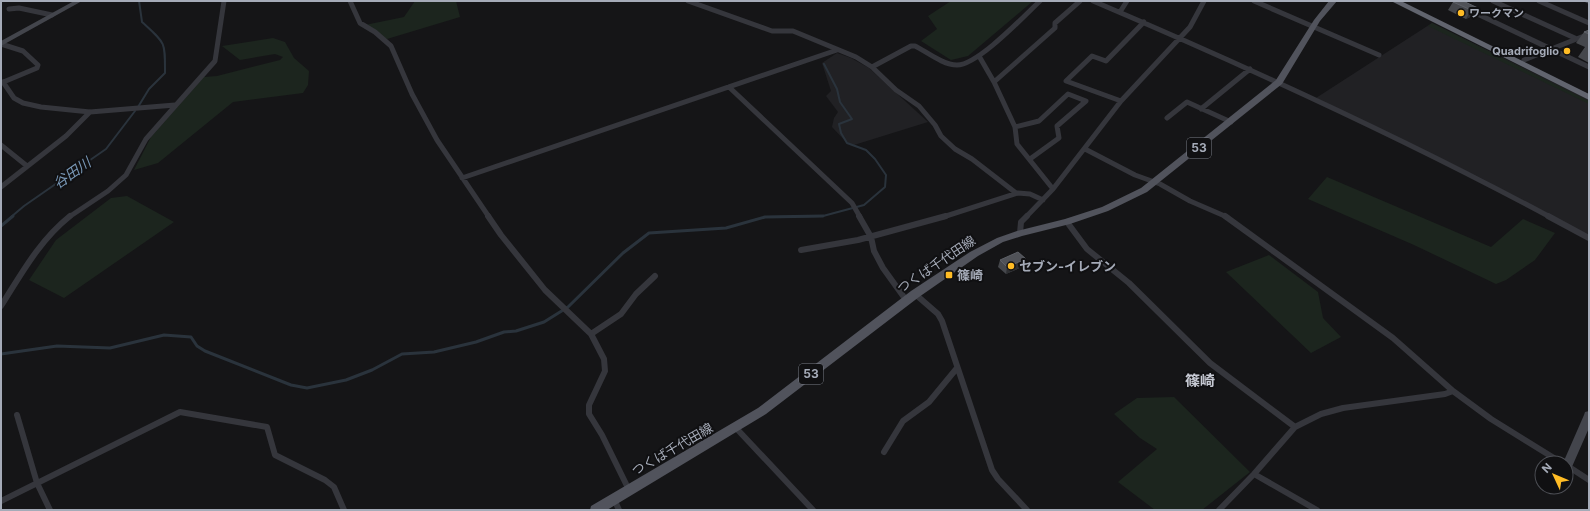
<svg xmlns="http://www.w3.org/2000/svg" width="1590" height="511" font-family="Inter,'Noto Sans JP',sans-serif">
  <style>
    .built { fill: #212124 }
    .green { fill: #1c251e }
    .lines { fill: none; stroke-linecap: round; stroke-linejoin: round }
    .stream-far1 { stroke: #2a333c; stroke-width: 2 }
    .stream { stroke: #2a333c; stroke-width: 3 }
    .street-far1 { stroke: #35363c; stroke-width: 5 }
    .street { stroke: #35363c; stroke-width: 6 }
    .secondary { fill: #43454c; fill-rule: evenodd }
    .primary { fill: #51535c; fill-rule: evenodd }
    .highway { fill: #61646e; fill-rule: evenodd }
    .wall { fill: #45474c }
    .shaded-wall { fill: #2e2f32 }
    .building { fill: #505258; stroke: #5d6067 }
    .poi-dot { fill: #ffbc25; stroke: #101012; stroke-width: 1.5 }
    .labels { text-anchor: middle; stroke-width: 4; stroke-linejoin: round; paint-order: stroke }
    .far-poi-label { font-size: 11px; font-weight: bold; fill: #a5abb8; stroke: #101012; text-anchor: start }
    .shield { fill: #101012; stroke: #787c86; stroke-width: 1 }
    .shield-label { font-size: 12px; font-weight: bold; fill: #a5abb8 }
    .street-label { font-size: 13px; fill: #a5abb8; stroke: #101012 }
    .poi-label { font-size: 13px; font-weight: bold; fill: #a5abb8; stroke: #101012; text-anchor: start }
    .water-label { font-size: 14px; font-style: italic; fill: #7998b7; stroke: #101012 }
    .quarter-label { font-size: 15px; font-weight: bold; fill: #c7cad4; stroke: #101012 }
  </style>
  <rect width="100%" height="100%" fill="#151517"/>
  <path class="built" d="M1432,23L1589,100V236L1479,177L1316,98Z
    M837,53L851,58L869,68L928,122L854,145L847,143L832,127L834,118L838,112L826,96L831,91L822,63Z"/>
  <path class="green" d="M415,1H456L460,17L387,39L360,26L404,17Z
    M951,1H1033L968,56L951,60L921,41L937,29L928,16Z
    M1432,23L1589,101V104L1428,26Z
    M273,38L285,42L294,58L309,71L308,85L303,93L233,102L158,163L134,170L151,137L204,77L217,76L280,60L283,57L275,54L240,60L222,46Z
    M1327,177L1491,247L1523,219L1555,233L1535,260L1506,280L1496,284L1414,245L1308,199Z
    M127,196L174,222L64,298L29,280L56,240L111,198Z
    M1269,255L1318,292L1323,318L1341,337L1311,353L1226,272Z
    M1174,397L1250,472L1202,510H1155L1118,482L1157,449L1140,438L1114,414L1137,398Z"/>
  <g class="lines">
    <path class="stream-far1" d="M138,107L149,89L165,73C165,41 166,44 142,22L139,1
      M11,217L24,206L106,149L135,111
      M768,217L823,216L864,205L885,187L886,175L875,159L866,150L847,143L841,133L839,124L852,119L840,102L837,89L824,64"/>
    <path class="stream" d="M1,226L13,216
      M1,354L57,346L110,348L164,335L191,337L197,346L205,351L291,385L307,388L346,380L372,370L402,354L434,352L476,342L504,332L516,331L544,322L568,307L623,253L649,233L726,228L765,217L823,216"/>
    <path class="street-far1" d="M350,1L360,23L375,32L391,46L412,94L437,140L489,217
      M688,1L772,31H793L856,57L872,67L896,90L919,106L935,125L941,136L955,149L972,159L1016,193
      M1093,1C1248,67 1401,137 1550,217
      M1254,1L1379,55
      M1493,1L1577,39
      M1539,1L1589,23
      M9,9L19,8L52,15
      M1469,10L1589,67
      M1120,12L1127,1
      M1,44L23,51L38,65L37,68L1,83
      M979,56L994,82L1015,127L1017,144L1053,189
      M1524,60L1589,34
      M872,67L911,46H915C927,52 943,65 957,65C978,65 1024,16 1040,1
      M3,82L14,98L23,103L41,107L90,112L175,105
      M994,82L1055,28V23L1080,1
      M729,87L852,203L860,217
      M1121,101L1066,81L1092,56L1106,61L1144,22
      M1201,109L1250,69
      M1167,118L1187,102L1231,122
      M1015,127L1039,121L1068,94L1086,101L1057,126L1059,138L1030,159
      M1,145L27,166
      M1085,149L1135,175L1160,184L1190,201L1227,217
      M462,178L837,50
      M1,187L66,136L90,112
      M69,217L108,191L126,175L146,139L215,61L224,1
      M943,217L1018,193L1030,194L1043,200
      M1026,217L1053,189L1121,101L1190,27L1204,1"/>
    <path class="street" d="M488,216L501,235L545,290L591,334L604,359L605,371L589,405V414L602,435L629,490
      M859,216L871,237L874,251L883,268L906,300
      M1225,216L1393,338L1453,391L1491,419L1562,463
      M1548,216L1589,238
      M1067,222L1087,249L1129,283L1210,363L1295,427
      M1020,233L1021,222L1027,216
      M801,250L858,240L946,216
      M915,294L938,314L942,321L992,470L998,479L1027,510
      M1,306C22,273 39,241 70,216
      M591,334L621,314L636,294L655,276
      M17,415L37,483L50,510
      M736,428L813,510
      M884,452L903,421L929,402L957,368
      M1566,465L1589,480
      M1254,474L1317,510
      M614,499L619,510
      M1,501L180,412L267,427L275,455L325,480L334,487L344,510
      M1219,510L1254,474L1295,427L1321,414L1343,408L1445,394L1453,391"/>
    <path class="secondary" d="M74,1H82L1,46V41Z
      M1583,1H1589V4Z
      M1589,411V428L1571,469L1566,470V463H1563L1584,415L1585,412Z"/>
    <path class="primary" d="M1329,1H1337L1320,21L1282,84L1147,192L1108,211L1070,224L1022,236L1003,242L978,256L919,297L766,414L607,510H590L591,506L758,408L911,291L970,252L997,238L1017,231L1065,219L1102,207L1141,188L1276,80L1314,20Z"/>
    <path class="highway" d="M1391,1H1401L1589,94V100Z"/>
  </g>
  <path class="wall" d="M1453,2L1478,8L1472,16L1466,19L1448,10Z
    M1589,30V63L1578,57L1585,47L1576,43L1584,32Z
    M1000,260L1024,266L1006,274L998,267Z"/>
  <path class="shaded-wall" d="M1478,8L1472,16L1466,19L1471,10Z
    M1026,259L1024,266L1006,274L1007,267Z"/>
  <path class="building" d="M1455,1H1463L1478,8L1471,10L1453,2Z
    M1589,30V34L1584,32Z
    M1018,252L1026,259L1007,267L1000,260Z"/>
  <g class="poi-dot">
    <circle cx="1461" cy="13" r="4"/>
    <circle cx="1567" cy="51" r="4"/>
    <circle cx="1011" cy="266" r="4"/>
    <rect x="945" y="271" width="8" height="8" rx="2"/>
  </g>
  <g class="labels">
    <g class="far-poi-label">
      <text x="1469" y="17">ワークマン</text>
      <text x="1559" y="55" text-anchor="end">Quadrifoglio</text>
    </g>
    <g class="shield">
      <rect x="1187" y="138" width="24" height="20" rx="3"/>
      <rect x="799" y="364" width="24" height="20" rx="3"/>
    </g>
    <g class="shield-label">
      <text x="1199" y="152">53</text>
      <text x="811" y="378">53</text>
    </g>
    <g class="street-label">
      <text transform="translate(936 264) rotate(-34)" y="5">つくば千代田線</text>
      <text transform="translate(672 449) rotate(-30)" y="5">つくば千代田線</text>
    </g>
    <g class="poi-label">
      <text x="1019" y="271">セブン-イレブン</text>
      <text x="957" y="280">篠崎</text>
    </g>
    <g class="water-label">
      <text transform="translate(72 173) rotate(-35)" y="5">谷田川</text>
    </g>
    <g class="quarter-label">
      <text x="1200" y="386">篠崎</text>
    </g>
  </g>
  <rect width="1590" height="511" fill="none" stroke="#a5abb8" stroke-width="4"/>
  <g transform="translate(1554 475) rotate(314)"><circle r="19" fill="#101012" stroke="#4c4e54"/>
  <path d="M0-3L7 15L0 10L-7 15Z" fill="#ffbc25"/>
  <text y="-6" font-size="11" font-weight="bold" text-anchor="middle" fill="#a5abb8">N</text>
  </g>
</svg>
